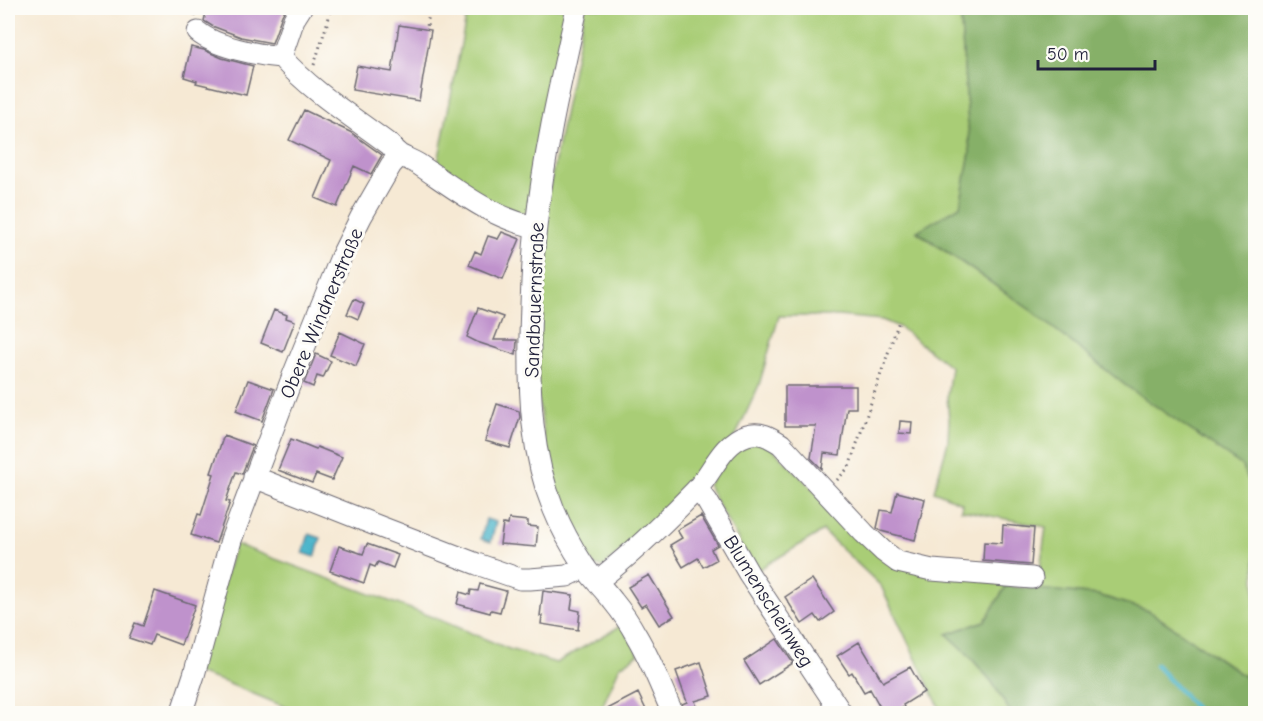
<svg xmlns="http://www.w3.org/2000/svg" width="1263" height="721" font-family="'Comic Neue',sans-serif">
  <style>
    .green { fill: #a9cd76; stroke: #667858; stroke-width: 1.5 }
    .forest { fill: #86b067; stroke: #546951; stroke-width: 1.5 }
    .water { fill: #4cb5ca; stroke: #376c82; stroke-width: 1.5 }
    .lines { fill: none; stroke-linecap: round; stroke-linejoin: round }
    .stream { stroke: #4cb5ca; stroke-width: 4.5 }
    .building { fill: #bf92cc }
    .minor-casing { stroke: #6c6871; stroke-width: 23 }
    .path { stroke: #6c6871; stroke-width: 3; stroke-dasharray: 1.5 4.5; stroke-linecap: butt }
    .minor { stroke: #fff; stroke-width: 21 }
    .labels { text-anchor: middle; stroke-width: 6; stroke-linejoin: round; paint-order: stroke }
    .street-label { font-size: 20px; fill: #22223b; stroke: #fdfcf7 }
  </style>
  <rect width="100%" height="100%" fill="#fdfcf7"/>
  <filter id="ink" filterUnits="userSpaceOnUse"><feTurbulence type="fractalNoise" baseFrequency=".0167" numOctaves="2"/><feDisplacementMap in="SourceGraphic" scale="12" xChannelSelector="R" yChannelSelector="G"/><feConvolveMatrix kernelMatrix="1 2 1 2 8 2 1 2 1" color-interpolation-filters="sRGB"/></filter>
  <filter id="wash" filterUnits="userSpaceOnUse"><feTurbulence type="fractalNoise" baseFrequency=".008" numOctaves="4" result="noise"/><feDisplacementMap in="SourceGraphic" scale="24" xChannelSelector="R" yChannelSelector="G"/><feGaussianBlur stdDeviation="1.35" result="paint"/><feColorMatrix in="noise" values="0 0 0 0 0 0 0 0 0 0 0 0 0 0 0 0 0 1.4 0 .05"/><feComposite in="paint" operator="in"/></filter>
  <g filter="url(#wash)">
    <rect width="100%" height="100%" fill="#f6e9d4"/>
    <path class="green" d="M443,8H571L528,210L522,214L515,216L437,168L466,18Z
      M585,8H960L970,153L960,207L917,232L1032,311L1125,385L1241,465L1255,492V683L1149,611L1098,595L1037,589L1046,527L961,510L962,503L934,491L948,442L949,420L947,396L951,367L899,327L882,320L838,316H779L759,385L736,435L692,488L603,567L596,566L586,556L552,487L536,385L542,226Z
      M763,439L873,549L1006,586L985,621L947,634L964,650L992,682L1011,713H942L881,586L823,531L756,571L713,496L708,484L737,447Z
      M235,544L435,618L509,649L556,663L622,625L639,654L620,666L599,714L300,713L222,681L196,673Z"/>
    <path class="forest" d="M960,8H1144V9L1146,8H1255V492L1241,465L1125,385L1032,311L917,231L960,206L970,153Z
      M1006,586L1098,595L1149,611L1254,683L1255,680V713H1011L992,682L964,650L947,634L985,621Z"/>
    <path class="water" d="M486,519L496,522L491,542L481,539Z
      M309,534L321,538L315,557L303,553Z"/>
    <g class="lines">
      <path class="stream" d="M1156,665L1201,714"/>
    </g>
    <g id="blocks">
      <path class="building" d="M207,8H286L282,15L272,43L241,37L212,26L204,21Z
        M399,25L431,30L419,101L352,90L357,66L392,72Z
        M191,47L204,50L222,58L253,66L246,95L196,83L197,81L184,77Z
        M304,110L350,132L382,155L371,174L354,166L337,207L315,198L331,160L289,140Z
        M502,232L520,239L503,279L469,265L475,251L481,254L488,236L498,239Z
        M354,299L364,304L358,319L347,314Z
        M478,308L503,317L494,340H517L516,355L477,342L467,337Z
        M274,310L287,315L286,318L295,321L283,352L261,343Z
        M340,332L365,344L356,366L330,355Z
        M316,354L331,361L323,378L317,376L313,387L304,383Z
        M248,380L274,389L262,421L236,411Z
        M785,386H856V408H847L840,455L824,453L822,469L811,458L816,426H785Z
        M497,404L519,411L520,417L510,448L485,441Z
        M900,421L912,422L911,434L899,433Z
        M224,435L253,446L242,474L236,472L226,501L230,502L216,543L191,535L198,514L201,515L214,474L211,473Z
        M291,439L316,449L317,447L342,457L332,480L316,474L312,483L278,470Z
        M897,492L925,499L915,540L881,531L877,528L881,510L892,512Z
        M701,516L718,545L711,549L716,560L703,567L698,558L683,567L670,545L682,538L677,530Z
        M509,519L528,521V526L538,527L536,547L500,544L503,524L508,525Z
        M1003,525L1034,528L1031,565L983,561L984,542L1002,543Z
        M367,544L398,555L393,568L378,562L375,567L370,565L364,583L330,571L339,546L363,554Z
        M649,575L674,616L659,625L646,604L641,607L628,587Z
        M812,579L834,612L820,622L815,615L802,624L785,597Z
        M480,584L506,591L500,612L491,610L490,613L457,604L460,592L470,595L471,590L478,591Z
        M155,591L195,605L181,645L154,635L150,645L129,638L135,623L143,626Z
        M543,591L573,595L571,609L580,611L578,630L541,624L542,616H540Z
        M777,639L793,663L759,685L744,661Z
        M859,642L883,682L910,667L924,692L903,705L904,707L893,714H884L870,689L864,692L852,672L849,674L837,656Z
        M701,662L712,696L695,701L699,714H685L682,704L687,702L676,671Z
        M638,693L648,714H598Z"/>
    </g>
  </g>
  <g filter="url(#ink)">
    <use href="#blocks" fill-opacity="0" stroke="#6c6871" stroke-width="1.5"/>
    <g class="lines">
      <defs>
        <path id="minor" d="M301,8L294,19L281,57C312,92 353,117 390,145C393,149 397,153 400,155C407,159 414,161 421,166C457,190 493,219 536,227
          M577,8C561,80 544,153 536,227C532,263 531,299 530,336C529,395 531,454 554,510C562,530 573,549 584,566C593,579 604,589 613,601C622,612 630,624 636,635C651,660 661,687 673,714
          M198,32C216,47 258,55 281,57
          M254,477L378,526L477,564L520,579H530L567,576L585,567
          M697,489L707,501L749,574L842,714
          M597,581C632,554 664,523 695,491C712,474 721,443 747,435C760,431 770,437 781,444L864,533L883,551L898,562L932,570L1032,578
          M181,714L194,675L231,540L294,373L341,257L361,217L391,165L400,155"/>
      </defs>
      <use href="#minor" class="minor-casing"/>
      <path class="path" d="M425,8L429,12L427,27
        M195,16L196,8
        M314,65L332,8
        M837,480L849,467L899,321"/>
      <use href="#minor" class="minor"/>
    </g>
  </g>
  <g class="labels">
    <g class="street-label">
      <text transform="translate(534 300) rotate(-88)" y="7">Sandbauernstraße</text>
      <text transform="translate(321 313) rotate(-67)" y="7">Obere Windnerstraße</text>
      <text transform="translate(769 601) rotate(58)" y="7">Blumenscheinweg</text>
    </g>
  </g>
  <rect width="1263" height="721" fill="none" stroke="#fdfcf7" stroke-width="30"/>
  <path d="M1038 60v9h117v-9" fill="none" stroke="#22223b" stroke-width="3"/>
  <text x="1047" y="60" font-size="18" fill="#22223b" stroke="#fdfcf7" stroke-width="4.5" paint-order="stroke">50 m</text>
</svg>
